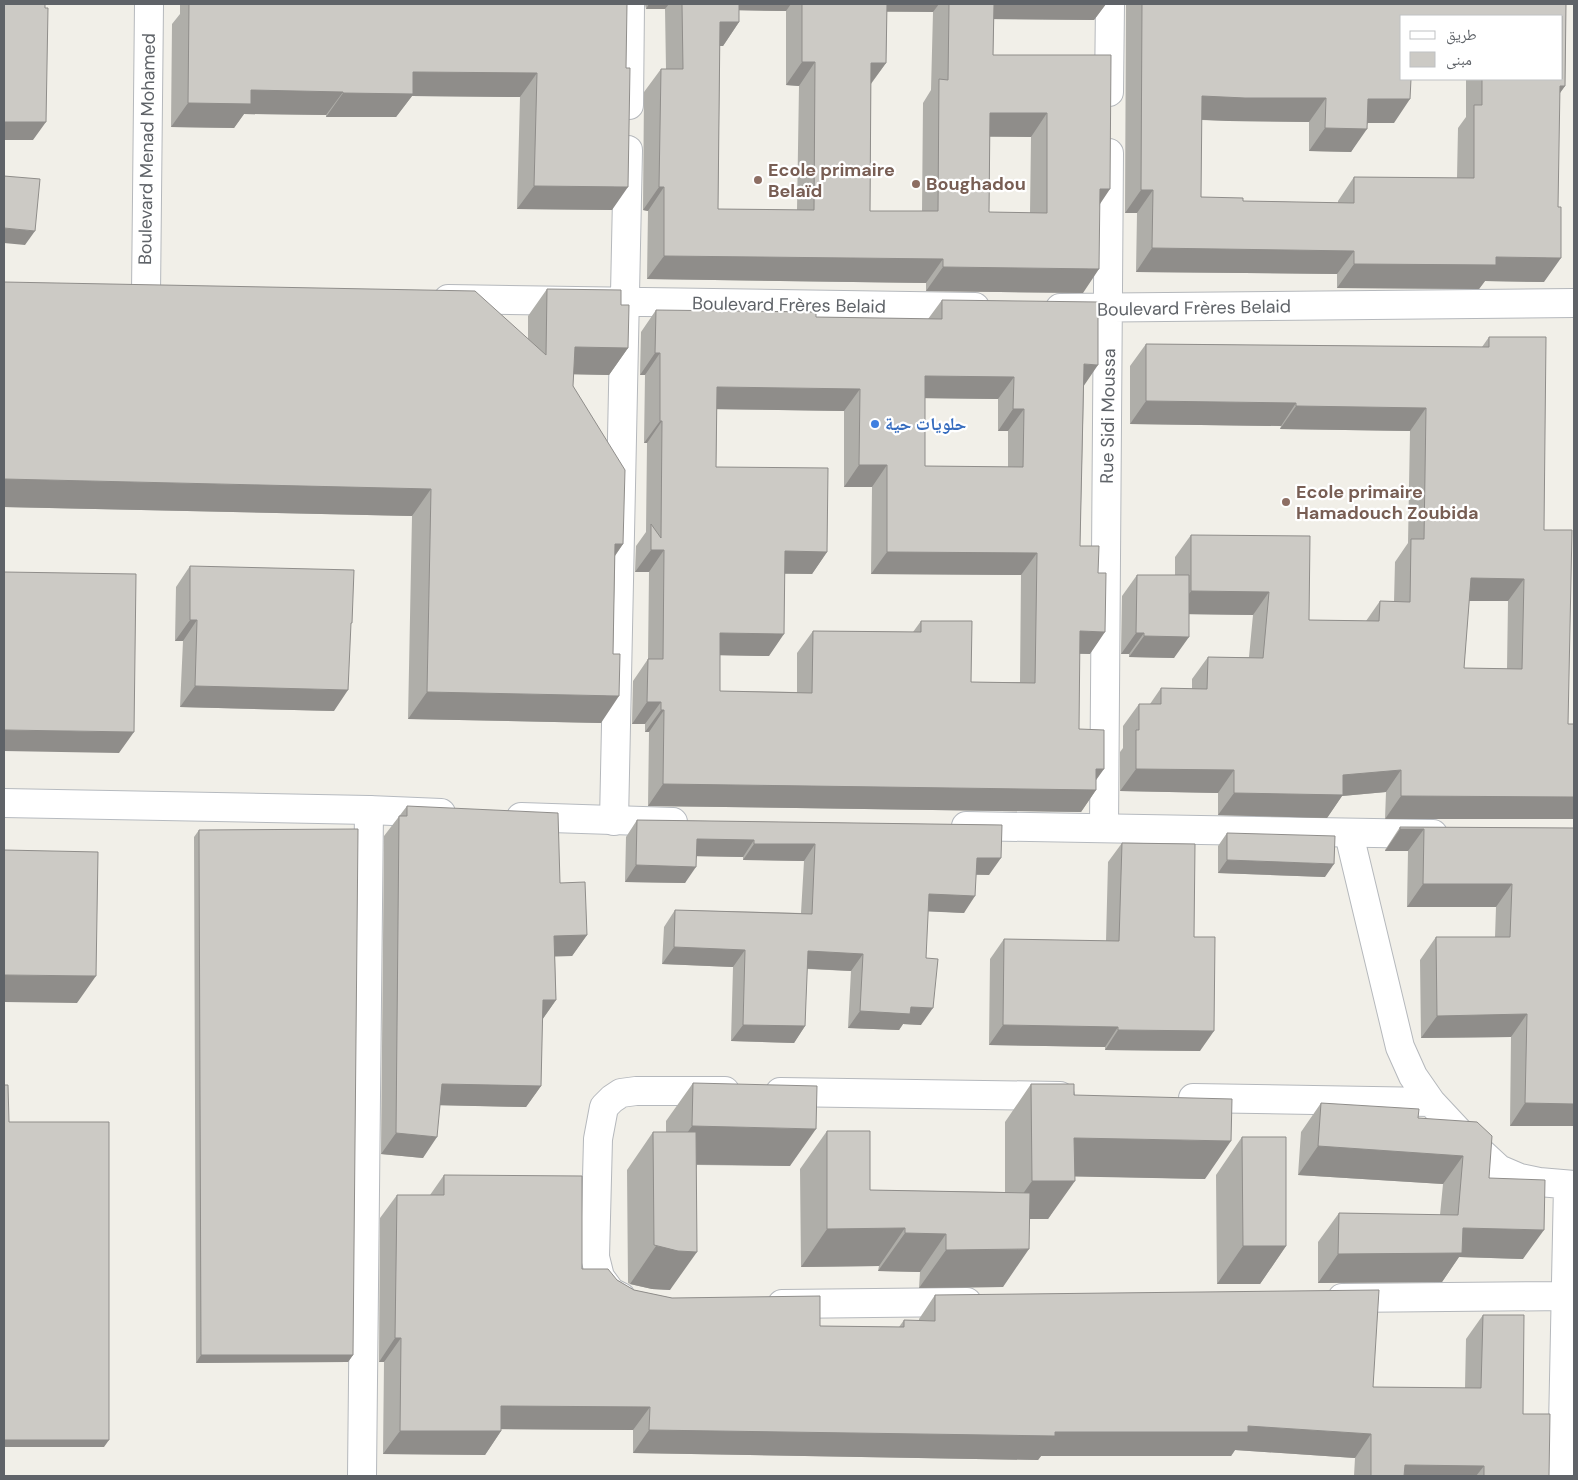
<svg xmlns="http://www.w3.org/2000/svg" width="1578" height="1480" font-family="'DM Sans','Noto Naskh Arabic',sans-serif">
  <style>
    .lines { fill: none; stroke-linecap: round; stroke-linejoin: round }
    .minor-casing { stroke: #b5b8bc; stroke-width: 30 }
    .secondary-casing { stroke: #b6babf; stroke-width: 30 }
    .minor { stroke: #fff; stroke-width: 28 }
    .secondary { stroke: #fff; stroke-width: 28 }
    .wall { fill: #afaea9; fill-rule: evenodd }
    .shaded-wall { fill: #8f8d8a }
    .building { fill: #cccac5; stroke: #8f8d8a; fill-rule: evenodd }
    .education-dot { fill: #8d6e63; stroke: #fff; stroke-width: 2 }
    .shop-dot { fill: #3f7fe0; stroke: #fff; stroke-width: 2 }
    .labels { text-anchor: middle; stroke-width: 4.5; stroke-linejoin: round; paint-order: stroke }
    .street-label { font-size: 18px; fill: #5f6368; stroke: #fff }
    .education-label { font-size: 18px; font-weight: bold; fill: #785e54; stroke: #fff; text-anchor: start }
    .shop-label { font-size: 18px; font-weight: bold; fill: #366cbe; stroke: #fff; text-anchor: start }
  </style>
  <rect width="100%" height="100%" fill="#f1efe8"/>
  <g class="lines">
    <defs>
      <path id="minor" d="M1109,92L1110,4
        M629,105L630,4
        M146,294L149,4
        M448,299L975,307
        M1060,308L1574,303
        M614,821L628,150
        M1104,828L1109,153
        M1349,834L1400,1047L1413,1076L1431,1102L1459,1132L1499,1169L1520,1178L1539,1182L1574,1185
        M780,1092L1060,1096
        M1193,1098L1431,1102
        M621,1297L611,1292L600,1277L595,1257L598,1139L604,1107L612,1099L621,1093L636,1091H725
        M1342,1298L1566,1296
        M782,1304L967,1302
        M362,1476L369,810
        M1562,1476L1568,1185"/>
      <path id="secondary" d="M4,803L369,810L441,813
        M521,817L673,822
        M966,826L1433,834"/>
    </defs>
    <use href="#minor" class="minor-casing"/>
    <use href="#secondary" class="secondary-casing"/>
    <use href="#minor" class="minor"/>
    <use href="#secondary" class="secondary"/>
  </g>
  <path class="wall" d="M180,4H627L612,210L517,209L520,97L412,96L396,117H326V115L244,114L234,128L171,127L172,24L180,14Z
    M645,4H1106L1094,20L994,19L993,55H1111L1100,204L1083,293L926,291V283L647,279L648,211L643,210L644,92L661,69H666L665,9H646ZM739,10L786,11V85L799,86L797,210L718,209L720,46H723L739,22ZM887,12H933L931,90L923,103L922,211H870L871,84L886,63ZM990,137H1031L1030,213L989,212Z
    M1126,4H1566L1565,86L1560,93L1544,282L1485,281L1479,289L1337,288V274L1136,272L1137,213H1125ZM1402,16H1562V79H1466V117L1458,128L1457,178L1354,177L1338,201V203L1243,201L1201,197V120L1229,121L1309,122V151L1351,152L1368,123H1394Z
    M4,282L528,339V316L547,289L621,305L628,348L609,375L573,374V386L623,544L615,556L613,654L601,723L408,719L412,516L4,507Z
    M942,300L1084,385L1080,546L1090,654H1079V729L1096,780V790L1081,812L648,806L649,732H645V724H632L633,681L648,659L649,572H635L636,546L646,532L647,443H644L645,375H640L641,332L656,310L816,317L928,319ZM925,398L998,399V431H1008V467L925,466ZM717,409L844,411V487H872L871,574L1021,575L1020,682H971L921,621L913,632L813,631L797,653V692L720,691V655L769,656L785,574H812L827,552L716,467Z
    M1489,337L1544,530L1568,724L1574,819H1385L1386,792L1342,796L1327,818L1218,815V793L1120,791V752L1123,748V726L1139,704H1150L1161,688L1192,689V679L1208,657H1249L1253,615L1189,614L1174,658L1129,657V654H1121L1122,596L1137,575H1175V557L1191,535L1309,620L1366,621L1380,601L1394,602L1395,562L1408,543L1410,431L1280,429L1281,426L1130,424V366L1146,344L1482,347ZM1469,601H1508L1507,669L1464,668Z
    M190,566L334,711L180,707L183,641H175L176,587Z
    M407,806L560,883L587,935L572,956H555L556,1000L542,1020L541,1086L526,1107L440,1105L423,1158L381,1154L384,836Z
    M637,820L1002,825L989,875H976L964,913L928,911L921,1025L903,1024L899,1030L848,1028L851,971L807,969L805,1026L794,1043L731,1041L733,967L662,964L664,927L675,910L801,913L804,861L743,860V857L697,856L685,883L625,882L626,837Z
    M1400,827L1574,828V1126H1510L1511,1037L1421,1038L1420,960L1436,937H1495L1496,907H1407L1408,851H1385V850Z
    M199,830L353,1355L348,1362L196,1363L194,837Z
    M1227,833L1325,877L1218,873V846Z
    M1122,843L1194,937L1200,1051L1105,1050V1047L989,1045L990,959L1004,939L1106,941L1108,862Z
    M693,1083L790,1166L697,1165L670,1290L652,1289L630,1284L628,1283L627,1170L653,1132H666V1121Z
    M1031,1084L1074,1095L1205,1179L1075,1176L1048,1219H1030L1003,1287L919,1288L920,1272L878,1271L879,1266L801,1267L800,1169L827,1131L870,1190L1005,1192V1122Z
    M1321,1103L1418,1118L1489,1178L1523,1259L1459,1257L1442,1282L1318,1283V1242L1339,1213L1440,1215L1443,1184L1298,1175L1301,1132Z
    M1242,1137L1286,1246L1260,1284H1217L1216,1175Z
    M444,1175L582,1269L617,1280L634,1290L672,1298L820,1326L899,1327L904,1320L919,1321V1319L935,1295L1373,1387L1465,1388L1466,1339L1483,1315L1523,1414L1549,1476H1354L1355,1458L1235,1450L1231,1456H1041L1038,1460L633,1453V1430L501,1429V1431L485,1455L383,1454L384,1362H379L380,1218L397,1195H430Z"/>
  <path class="shaded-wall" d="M649,4H669L665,9H646Z
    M727,4H791L786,11L722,10Z
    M876,4H939L933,12L870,11Z
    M988,4H1106L1094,20L977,19Z
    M720,22H739L723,46H704Z
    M802,62H815L799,86L786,85Z
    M871,63H886L869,86Z
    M413,72L537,73L520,97L412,96L396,117H326L343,93Z
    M1560,86H1565L1548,109Z
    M251,90L343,92L326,115L244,114L234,128L171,127L188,103Z
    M1202,96L1326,98L1309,122L1229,121L1185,119Z
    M1368,99H1410L1394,123H1352Z
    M990,113H1047L1031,137L973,136Z
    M4,122H46L33,140H4Z
    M1325,128L1367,129L1351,152L1309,151Z
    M534,186L628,187L612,210L517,209Z
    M659,187H664L648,211L643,210Z
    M1100,189H1110L1094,213Z
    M1141,190H1153L1137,213H1125Z
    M4,228L35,231L25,245L4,243Z
    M1152,248L1354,251L1337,274L1136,272Z
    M664,256L943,259L926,283L647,279Z
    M1496,257L1561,258L1544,282L1485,281L1479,289L1337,288L1354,264Z
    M943,267L1099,269L1083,293L926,291Z
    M575,347L628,348L609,375L556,374Z
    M655,353H660L645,375H640Z
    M1084,364L1098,365L1083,387Z
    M925,376L1014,377L998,399L910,398Z
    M717,387L860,389L844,411L702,409Z
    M1146,401L1296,403L1281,426L1130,424Z
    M1296,406L1426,408L1410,431L1280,429Z
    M1013,409H1024L1008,431H998Z
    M660,421H662L647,443H644Z
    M859,465H887L872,487H844Z
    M4,479L431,489L412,516L4,507Z
    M615,544H623L604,571Z
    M651,550H664L649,572H635Z
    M785,551L827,552L812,574L769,573Z
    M887,552L1037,553L1021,575L871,574Z
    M1471,578L1524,579L1508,601H1455Z
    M1191,591L1269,592L1253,615L1175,614Z
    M190,620H197L183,641H175Z
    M1080,631L1105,632L1090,654L1064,653Z
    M720,633L784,634L769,656L705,655Z
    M1136,633H1144L1129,654H1121Z
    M1144,636L1189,637L1174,658L1129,657Z
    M195,686L348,690L334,711L180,707Z
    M427,692L619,696L601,723L408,719Z
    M647,702H661L645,724H632Z
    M661,710H664L649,732H645Z
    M4,730L134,732L119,753L4,751Z
    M1096,769H1104L1089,790H1096L1081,812L648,806L663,784Z
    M1136,769L1234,770L1218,793L1120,791Z
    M1401,770L1386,792L1342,796L1327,818L1218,815L1234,793L1343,775Z
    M1401,796L1574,797V819H1385Z
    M1400,829H1424L1408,851H1385Z
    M697,839L754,840L743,857L686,856Z
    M754,844H815L804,861L743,860Z
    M977,858H1001L989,875L965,874Z
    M1227,860L1334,864L1325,877L1218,873Z
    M636,865L696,867L685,883L625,882Z
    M1423,884H1512L1496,907H1407Z
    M929,894L975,896L964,913L918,911Z
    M587,935L572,956L540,957L554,936Z
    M674,947L745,950L733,967L662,964Z
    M808,951L863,954L851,971L796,968Z
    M4,975L96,976L77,1003L4,1002Z
    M543,1000H556L542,1020Z
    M911,1007L933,1008L921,1025L903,1024L899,1030L848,1028L860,1011Z
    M1527,1014L1511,1037L1421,1038L1437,1016Z
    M743,1025L805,1026L794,1043L731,1041Z
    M1003,1025L1118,1027L1105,1047L989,1045Z
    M1118,1030L1214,1031L1200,1051L1105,1050Z
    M442,1084L541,1086L526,1107L428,1105Z
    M1525,1103L1574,1104V1126H1510Z
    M692,1126L816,1129L790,1166L665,1164Z
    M396,1133L437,1137L423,1158L381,1154Z
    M1074,1138L1231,1141L1205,1179L1048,1176Z
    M1318,1146L1463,1156L1443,1184L1298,1175Z
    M1032,1181H1075L1048,1219H1005Z
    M905,1228L879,1266L801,1267L827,1229Z
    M1463,1228L1544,1230L1523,1259L1459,1257L1442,1282L1318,1283L1338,1254Z
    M905,1233L946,1234L920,1272L878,1271Z
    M656,1246L697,1252L670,1290L652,1289L630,1284Z
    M1243,1246H1286L1260,1284H1217Z
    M1029,1249L1003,1287L919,1288L946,1250Z
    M395,1338H401L384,1362H379Z
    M201,1355H353L348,1362L196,1363Z
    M501,1406L650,1407L633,1430L485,1429Z
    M1248,1426L1371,1434L1355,1458L1235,1450L1231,1456H1041L1038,1460L633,1453L649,1430L1055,1432Z
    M400,1431H501L485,1455L383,1454Z
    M4,1440H109L104,1447H4Z
    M1405,1465L1484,1466L1476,1476H1396Z"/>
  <path class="building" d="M4,4H45V8H48L46,122H4Z
    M189,4H627L626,68H630L628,187L534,186L537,73L413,72V94L343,93V92L251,90V104L188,103Z
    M682,4H739V22H720L718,209L814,210L815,62H802V4H887L886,63H871L870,211H938L939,79L948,80L949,4H994L993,55H1111L1110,189H1100L1099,269L943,267V259L664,256V187H659L661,69H683ZM990,113H1047V213L989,212Z
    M1142,4H1566L1565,86H1560L1558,207H1561V258L1496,257V265L1354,264V251L1152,248L1153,190H1141ZM1402,16H1562V79H1482V105H1474V178L1354,177V203L1243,201V198L1201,197L1202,96L1245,98H1326L1325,128L1367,129L1368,99H1410L1411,79H1402Z
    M4,176L40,179L35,231L4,228Z
    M4,282L475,291L546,355L547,289L621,290V305H629L628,348L575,347L573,386L625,470L623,544H615L613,654H620L619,696L427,692L431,489L4,479Z
    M942,300L1098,302V365L1084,364L1080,546H1099L1098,573H1106L1105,632L1080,631L1079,729L1104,730V769H1096V790L663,784L664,710H661V702H647L648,659H663L664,550H651V524L661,538L662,421H660V353H655L656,310L816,312V317L942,319ZM925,376L1014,377L1013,409H1024L1023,467L925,466ZM717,387L860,389L859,465H887V552L1037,553L1035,683L971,682L972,621H921V632L813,631L812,693L720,691V633L784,634L785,551L827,552L828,468L716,467Z
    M1489,337H1546L1544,530H1572L1568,724H1574V797L1401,796V770L1343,775V795L1234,793V770L1136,769V730H1139V704H1161V688L1207,689L1208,657L1263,658L1269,592L1191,591V535L1310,536L1309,620L1379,621L1380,601L1410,602L1411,539H1424L1426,408L1296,406V403L1146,401V344L1489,347ZM1471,578L1524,579L1522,669L1464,668Z
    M190,566L354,570L352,623H351L348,690L195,686L197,620H190Z
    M4,572L136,574L134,732L4,730Z
    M1137,575H1189V637L1144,636V633H1136Z
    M407,806L558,813L560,883L585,882L587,935L554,936L556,1000H543L541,1086L442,1084L437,1137L396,1133L399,816H407Z
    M637,820L1002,825L1001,858H977L975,896L929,894L926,958L938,959L933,1008L911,1007L910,1014L860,1011L863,954L808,951L805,1026L743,1025L745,950L674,947L675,910L812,914L815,844H754V840L697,839L696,867L636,865Z
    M1400,827L1574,828V1104L1525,1103L1527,1014L1437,1016L1436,937H1510L1512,884H1423L1424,829H1400Z
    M358,829L353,1355H201L199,830Z
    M1227,833L1335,836L1334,864L1227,860Z
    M1122,843L1195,844L1194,937H1215L1214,1031L1118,1030V1027L1003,1025L1004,939L1119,941Z
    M4,850L98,852L96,976L4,975Z
    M693,1083L817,1086L816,1129L692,1126Z
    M1031,1084H1074V1095L1232,1099L1231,1141L1074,1138L1075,1181H1032Z
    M4,1085H8L9,1122H109V1440H4Z
    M1321,1103L1419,1109L1418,1118L1477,1122L1492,1136L1489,1178L1545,1180L1544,1230L1463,1228L1462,1253L1338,1254L1339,1213L1458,1215L1463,1156L1318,1146Z
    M827,1131H870V1190L1030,1193L1029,1249L946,1250V1234L905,1233V1228L827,1229Z
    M653,1132H696L697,1252L678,1251L654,1245Z
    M1242,1137H1286V1246H1243Z
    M444,1175L582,1176V1269H608L617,1280L634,1290L672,1298L820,1296V1326L904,1327V1320L935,1321V1295L1379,1290L1373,1387L1481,1388L1483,1315H1524L1523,1414H1550L1549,1476H1484V1466L1405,1465L1404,1476H1371V1434L1248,1426V1432H1055V1436L649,1430L650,1407L501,1406V1431H400L401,1338H395L397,1195H444Z"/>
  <g class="education-dot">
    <circle cx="758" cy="180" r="5"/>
    <circle cx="916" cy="184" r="5"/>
    <circle cx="1286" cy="502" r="5"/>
  </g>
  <circle class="shop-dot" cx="875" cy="424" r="5"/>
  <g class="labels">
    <g class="street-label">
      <text transform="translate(147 149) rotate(-89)" y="6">Boulevard Menad Mohamed</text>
      <text transform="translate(789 305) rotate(1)" y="6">Boulevard Frères Belaid</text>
      <text transform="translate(1194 308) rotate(-1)" y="6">Boulevard Frères Belaid</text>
      <text transform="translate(1108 416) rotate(-89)" y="6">Rue Sidi Moussa</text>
    </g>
    <g class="education-label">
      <text x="768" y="176">Ecole primaire<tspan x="768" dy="21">Belaïd</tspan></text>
      <text x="926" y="190">Boughadou</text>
      <text x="1296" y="498">Ecole primaire<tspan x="1296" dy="21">Hamadouch Zoubida</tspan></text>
    </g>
    <g class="shop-label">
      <text x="885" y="430">حلويات حية</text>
    </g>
  </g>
  <rect width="1578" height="1480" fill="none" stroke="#5f6368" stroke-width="10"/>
  <rect x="1400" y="15" width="162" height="65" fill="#ffffff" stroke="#bfc1c3"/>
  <rect x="1410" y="31" width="25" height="8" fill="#ffffff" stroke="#bfc1c3"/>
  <text x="1446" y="40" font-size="15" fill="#5f6368">طريق</text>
  <rect x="1410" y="52" width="25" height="15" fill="#cccac5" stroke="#bfc1c3"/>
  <text x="1446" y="65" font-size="15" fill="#5f6368">مبنى</text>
</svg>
